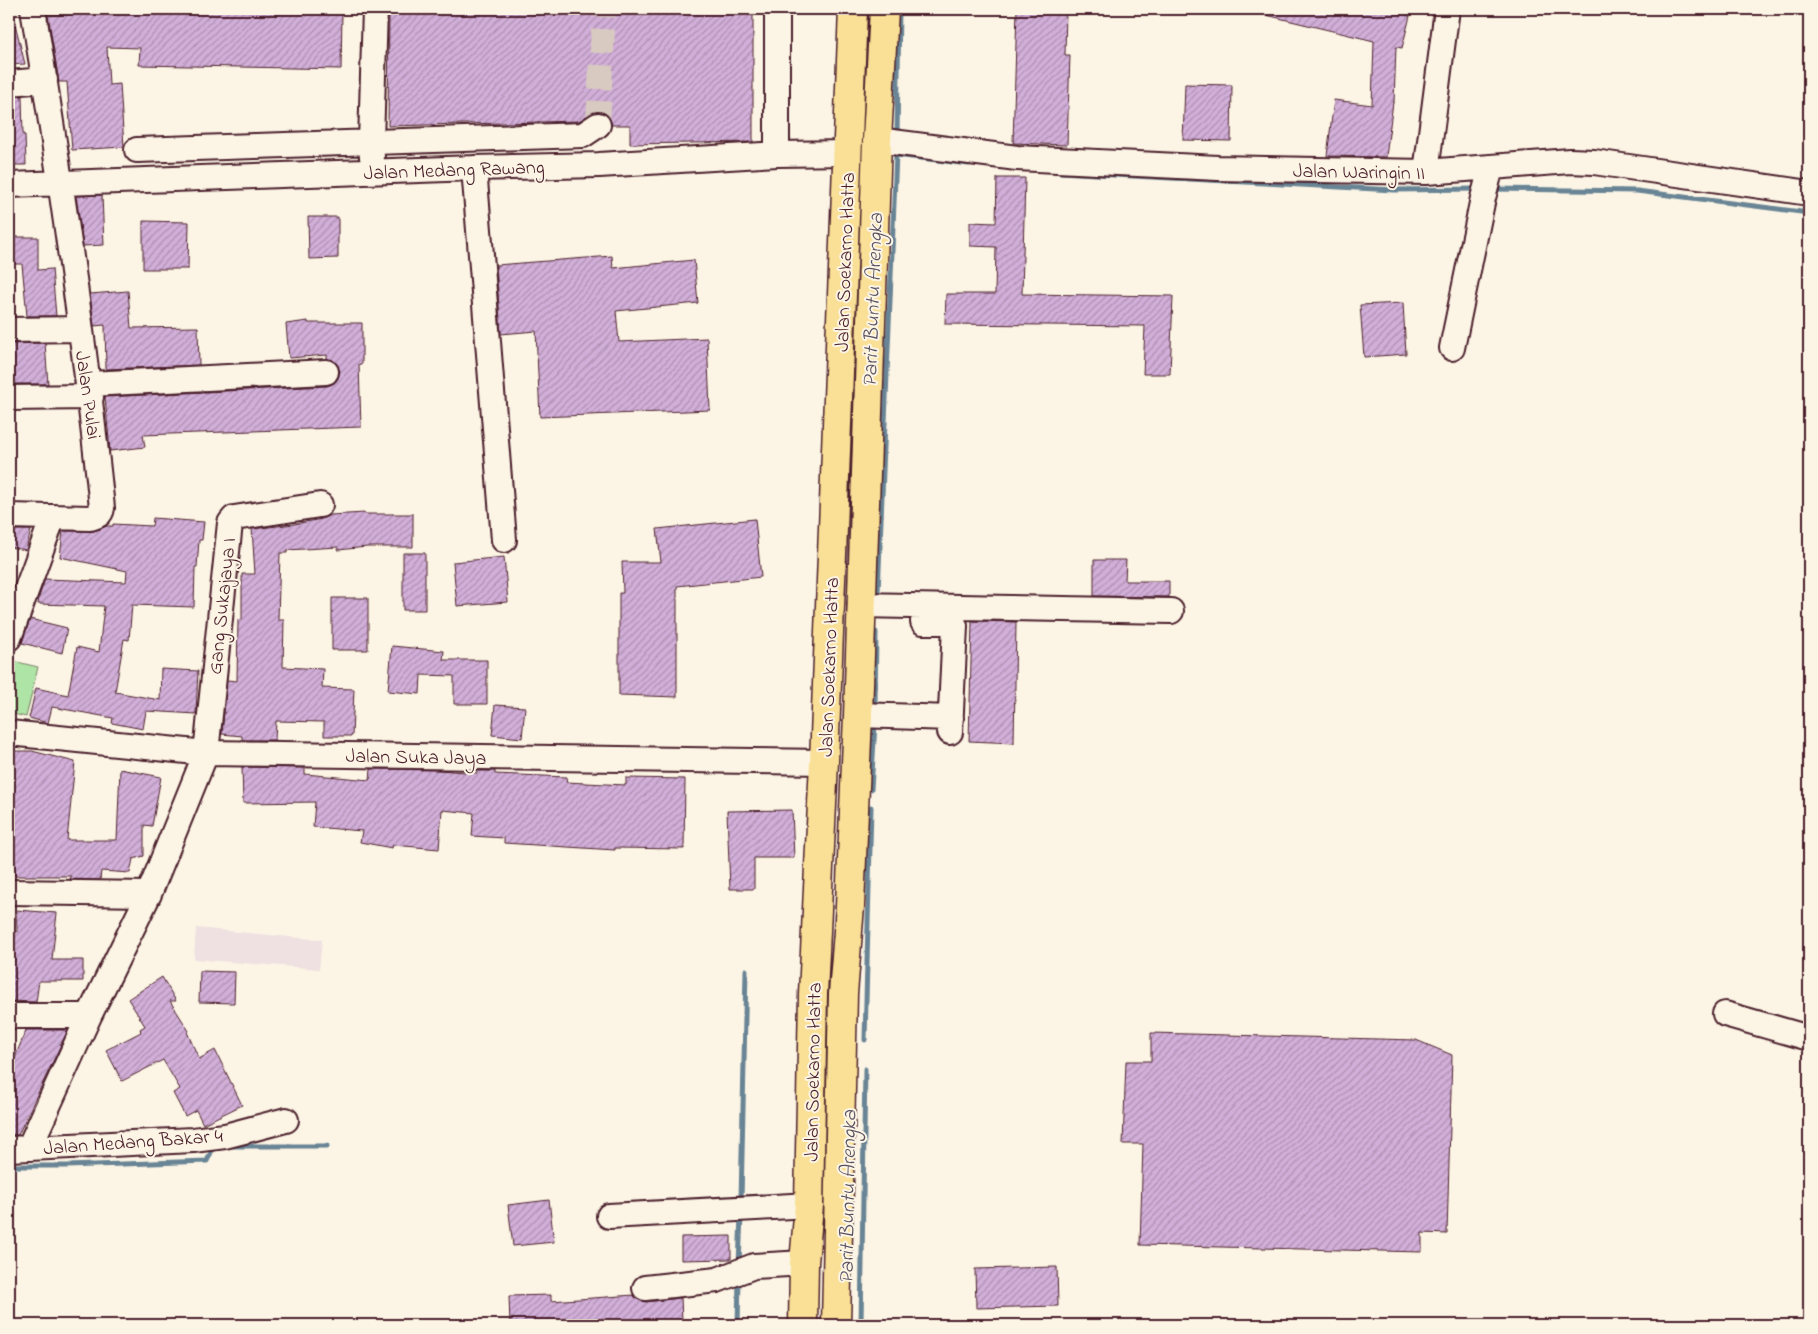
<svg xmlns="http://www.w3.org/2000/svg" width="1818" height="1334" font-family="'Indie Flower',sans-serif">
  <style>
    .built { fill: #efe0e1 }
    .green { fill: #aee4a6; stroke: #7c8268 }
    .lines { fill: none; stroke-linecap: round; stroke-linejoin: round }
    .stream { stroke: #688495; stroke-width: 5 }
    .building { fill: url(#building-hatch); stroke: #4a1f2b }
    .minor-tunnel { stroke: #d8cac0; stroke-width: 24; stroke-dasharray: 24 12; stroke-linecap: butt }
    .minor-casing { stroke: #4a1f2b; stroke-width: 28 }
    .major-casing { stroke: #4a1f2b; stroke-width: 31 }
    .minor { stroke: #fcf5e5; stroke-width: 24 }
    .major { stroke: #f9e096; stroke-width: 28 }
    .labels { text-anchor: middle; stroke-width: 4; stroke-linejoin: round; paint-order: stroke }
    .street-label { font-size: 20px; fill: #4a1f2b; stroke: #fcf5e5 }
    .water-label { font-size: 21px; font-style: italic; fill: #595160; stroke: #fcf5e5 }
  </style>
  <defs>
    <pattern id="building-hatch" width="6" height="6" patternUnits="userSpaceOnUse" patternTransform="scale(1.25)"><rect width="6" height="6" fill="#d2afd9"/><path d="M-1 1l2-2M0 6l6-6M5 7l2-2" fill="none" stroke="#ac8eb0"/></pattern>
  </defs>
  <rect width="100%" height="100%" fill="#fcf5e5"/>
  <filter id="ink" filterUnits="userSpaceOnUse"><feTurbulence type="fractalNoise" baseFrequency=".02" numOctaves="2"/><feDisplacementMap in="SourceGraphic" scale="10" xChannelSelector="R" yChannelSelector="G"/><feConvolveMatrix kernelMatrix="1 2 1 2 8 2 1 2 1" color-interpolation-filters="sRGB"/></filter>
  <g filter="url(#ink)">
    <path class="built" d="M196,928L322,940L319,969L194,959Z"/>
    <path class="green" d="M9,660L38,667L26,717L9,713Z"/>
    <g class="lines">
      <path class="stream" d="M897,135L899,9
        M896,155L969,164
        M1059,172L1394,190L1478,189
        M1491,189L1637,191L1809,213
        M878,593L896,154
        M875,704L876,632
        M871,789L875,724
        M865,1040L871,807
        M230,1146H327
        M9,1166H67L207,1161L214,1146
        M741,1201L746,970
        M739,1264L741,1215
        M738,1325L739,1277
        M861,1325L865,1069"/>
    </g>
    <path class="building" d="M130,9L342,12L341,69L139,65L140,48L107,47L109,85L120,84L124,147L72,150L67,82H59L48,15L130,13Z
      M389,9H753V142L630,144V125H612L609,117L604,113L598,111L590,114L579,121L388,126Z
      M1017,9H1066L1065,55H1070L1067,145L1013,143Z
      M1263,9H1381L1410,16L1402,48L1396,47L1394,102H1393L1386,157L1327,156L1334,100L1372,105L1374,41L1262,14Z
      M9,20H14L25,64L9,65Z
      M1185,84L1232,85L1231,141L1183,140Z
      M22,96L23,135H25L26,165H9V97Z
      M997,178H1025L1022,294L1173,296L1170,374H1143L1145,326L945,324L946,294H995L996,247L970,246V222L996,223Z
      M102,195L104,245L83,246L76,196Z
      M308,217H338V258L309,259Z
      M143,221L189,222L188,269H143Z
      M9,237H38V270L52,269L56,316H27L22,264H9Z
      M612,256L613,268L694,260L698,303L616,311L619,342L707,338L710,410L540,417L536,331L501,334L496,265Z
      M128,291L131,328L198,327L199,365L106,369L105,325L94,326L90,294Z
      M1403,303L1406,354L1364,357L1360,305Z
      M308,321V323H362V364H359L361,427L143,435L145,447L110,451L105,397L327,386L334,383L338,378L340,371L337,364L333,360L327,359V355L289,358L286,324Z
      M45,343L48,384H9V344Z
      M365,513V514H413V547H367L338,550V547L287,550V553H280L278,620H284L283,667L323,669L322,688L354,689L352,736H324V722L276,721L275,740H242V736L222,734L227,680L237,681L238,619L242,620V574H255L252,529L294,524L322,519L330,515Z
      M153,518L204,522L202,540H199L197,567H195L194,607L132,605L129,640L124,639L115,692L160,700L161,669L198,671L196,714L146,711L143,729L112,723L113,718L52,707L48,723L29,718L36,688L68,695L77,647L99,652L104,606L38,604L39,597L45,579L126,582L127,571L60,557L63,531H94L107,526H113V524L152,526Z
      M755,519L761,577L677,586V697L619,695V593H623L622,562H661L657,529Z
      M9,530H31L26,550L9,547Z
      M403,553H425V610H403Z
      M504,557L508,602L457,606L453,562Z
      M1094,560H1126L1125,581H1169V597L1094,596Z
      M332,598H368V650H332Z
      M30,619L67,628L62,653L22,643Z
      M972,621L1016,622L1014,743L969,741Z
      M392,646L444,651L443,660H487V704H454V676L421,675L420,694L388,691Z
      M495,705L525,707L522,738L492,735Z
      M9,751H32L75,762L67,840H117L120,769L161,777L152,826L144,825V856L133,859L130,873L101,871L100,880L70,879L71,876H15L14,864L9,874Z
      M242,767L305,768V774L370,780L371,769L440,770L477,773V771H495V774L567,777L566,782L626,785V778L685,779L684,849L615,848V850L504,843V838L472,836L474,813L442,810L439,849L393,845L392,848L360,842L362,831L313,827L315,802L243,803Z
      M792,810L794,858H754V889H730L727,811Z
      M16,910L57,913L52,960H83V981H39L36,1002L9,1001V932H17Z
      M200,971L235,972L234,1003L199,1002Z
      M162,977L176,1001H170L189,1031L187,1032L199,1059L215,1050L242,1105L203,1124L196,1110L185,1116L173,1093L180,1089L163,1060L122,1081L106,1050L141,1032L140,1029L145,1026L128,999Z
      M26,1030H68L18,1135H9V1072Z
      M1151,1033L1416,1040L1452,1055L1447,1234L1422,1233V1252L1140,1245L1143,1144H1123L1126,1061H1151Z
      M549,1200L554,1242L513,1246L508,1205Z
      M731,1236V1259L681,1260V1237Z
      M1057,1267L1058,1306L976,1308L975,1269Z
      M551,1295V1301L634,1295L639,1300L646,1302L681,1298L682,1320L609,1325H510L509,1296Z"/>
    <g class="lines">
      <path class="minor-tunnel" d="M598,125L604,9"/>
      <defs>
        <path id="minor" d="M777,9V154
          M9,83L45,80
          M877,140L1017,158L1218,168L1426,172L1570,161L1594,162L1809,193
          M137,150L583,135L598,125
          M372,157L371,142L375,9
          M474,168L504,540
          M1426,172L1447,9
          M9,185L474,168L599,165L777,154L848,153
          M9,330L80,329
          M1452,348L1483,198L1491,168
          M89,384L326,372
          M9,398L91,397
          M9,516L90,518C97,516 101,515 102,508C85,341 60,174 33,9
          M860,605L1171,611
          M923,622H951L955,626L950,732
          M9,638L53,517
          M858,715L951,718
          M9,733L206,753L824,762
          M9,892L149,894
          M1725,1014L1809,1038
          M9,1016H89
          M29,1148L89,1016L149,894L206,753L230,523L234,518L320,505
          M9,1149L193,1140L225,1136L286,1120
          M609,1216L809,1205
          M645,1288L717,1280L754,1266L804,1263"/>
        <path id="major" d="M803,1325L804,1263L809,1205L813,994L824,762L853,9
          M836,1325L843,994L850,906L858,715L877,140L884,9"/>
      </defs>
      <use href="#minor" class="minor-casing"/>
      <use href="#major" class="major-casing"/>
      <use href="#minor" class="minor"/>
      <use href="#major" class="major"/>
    </g>
  </g>
  <g class="labels">
    <g class="street-label">
      <text transform="translate(454 169) rotate(-2)" y="7">Jalan Medang Rawang</text>
      <text transform="translate(1359 171) rotate(1)" y="7">Jalan Waringin II</text>
      <text transform="translate(844 262) rotate(-88)" y="7">Jalan Soekarno Hatta</text>
      <text transform="translate(89 395) rotate(82)" y="7">Jalan Pulai</text>
      <text transform="translate(221 606) rotate(-84)" y="7">Gang Sukajaya I</text>
      <text transform="translate(828 667) rotate(-88)" y="7">Jalan Soekarno Hatta</text>
      <text transform="translate(416 756) rotate(1)" y="7">Jalan Suka Jaya</text>
      <text transform="translate(812 1072) rotate(-89)" y="7">Jalan Soekarno Hatta</text>
      <text transform="translate(133 1141) rotate(-4)" y="7">Jalan Medang Bakar 4</text>
    </g>
    <g class="water-label">
      <text transform="translate(872 300) rotate(-88)" y="7">Parit Buntu Arengka</text>
      <text transform="translate(847 1197) rotate(-89)" y="7">Parit Buntu Arengka</text>
    </g>
  </g>
  <rect width="1818" height="1334" fill="none" stroke="#fcf5e5" stroke-width="30"/>
  <rect x="15" y="15" width="1788" height="1304" fill="none" stroke="#4a1f2b" stroke-width="2" filter="url(#ink)"/>
</svg>
